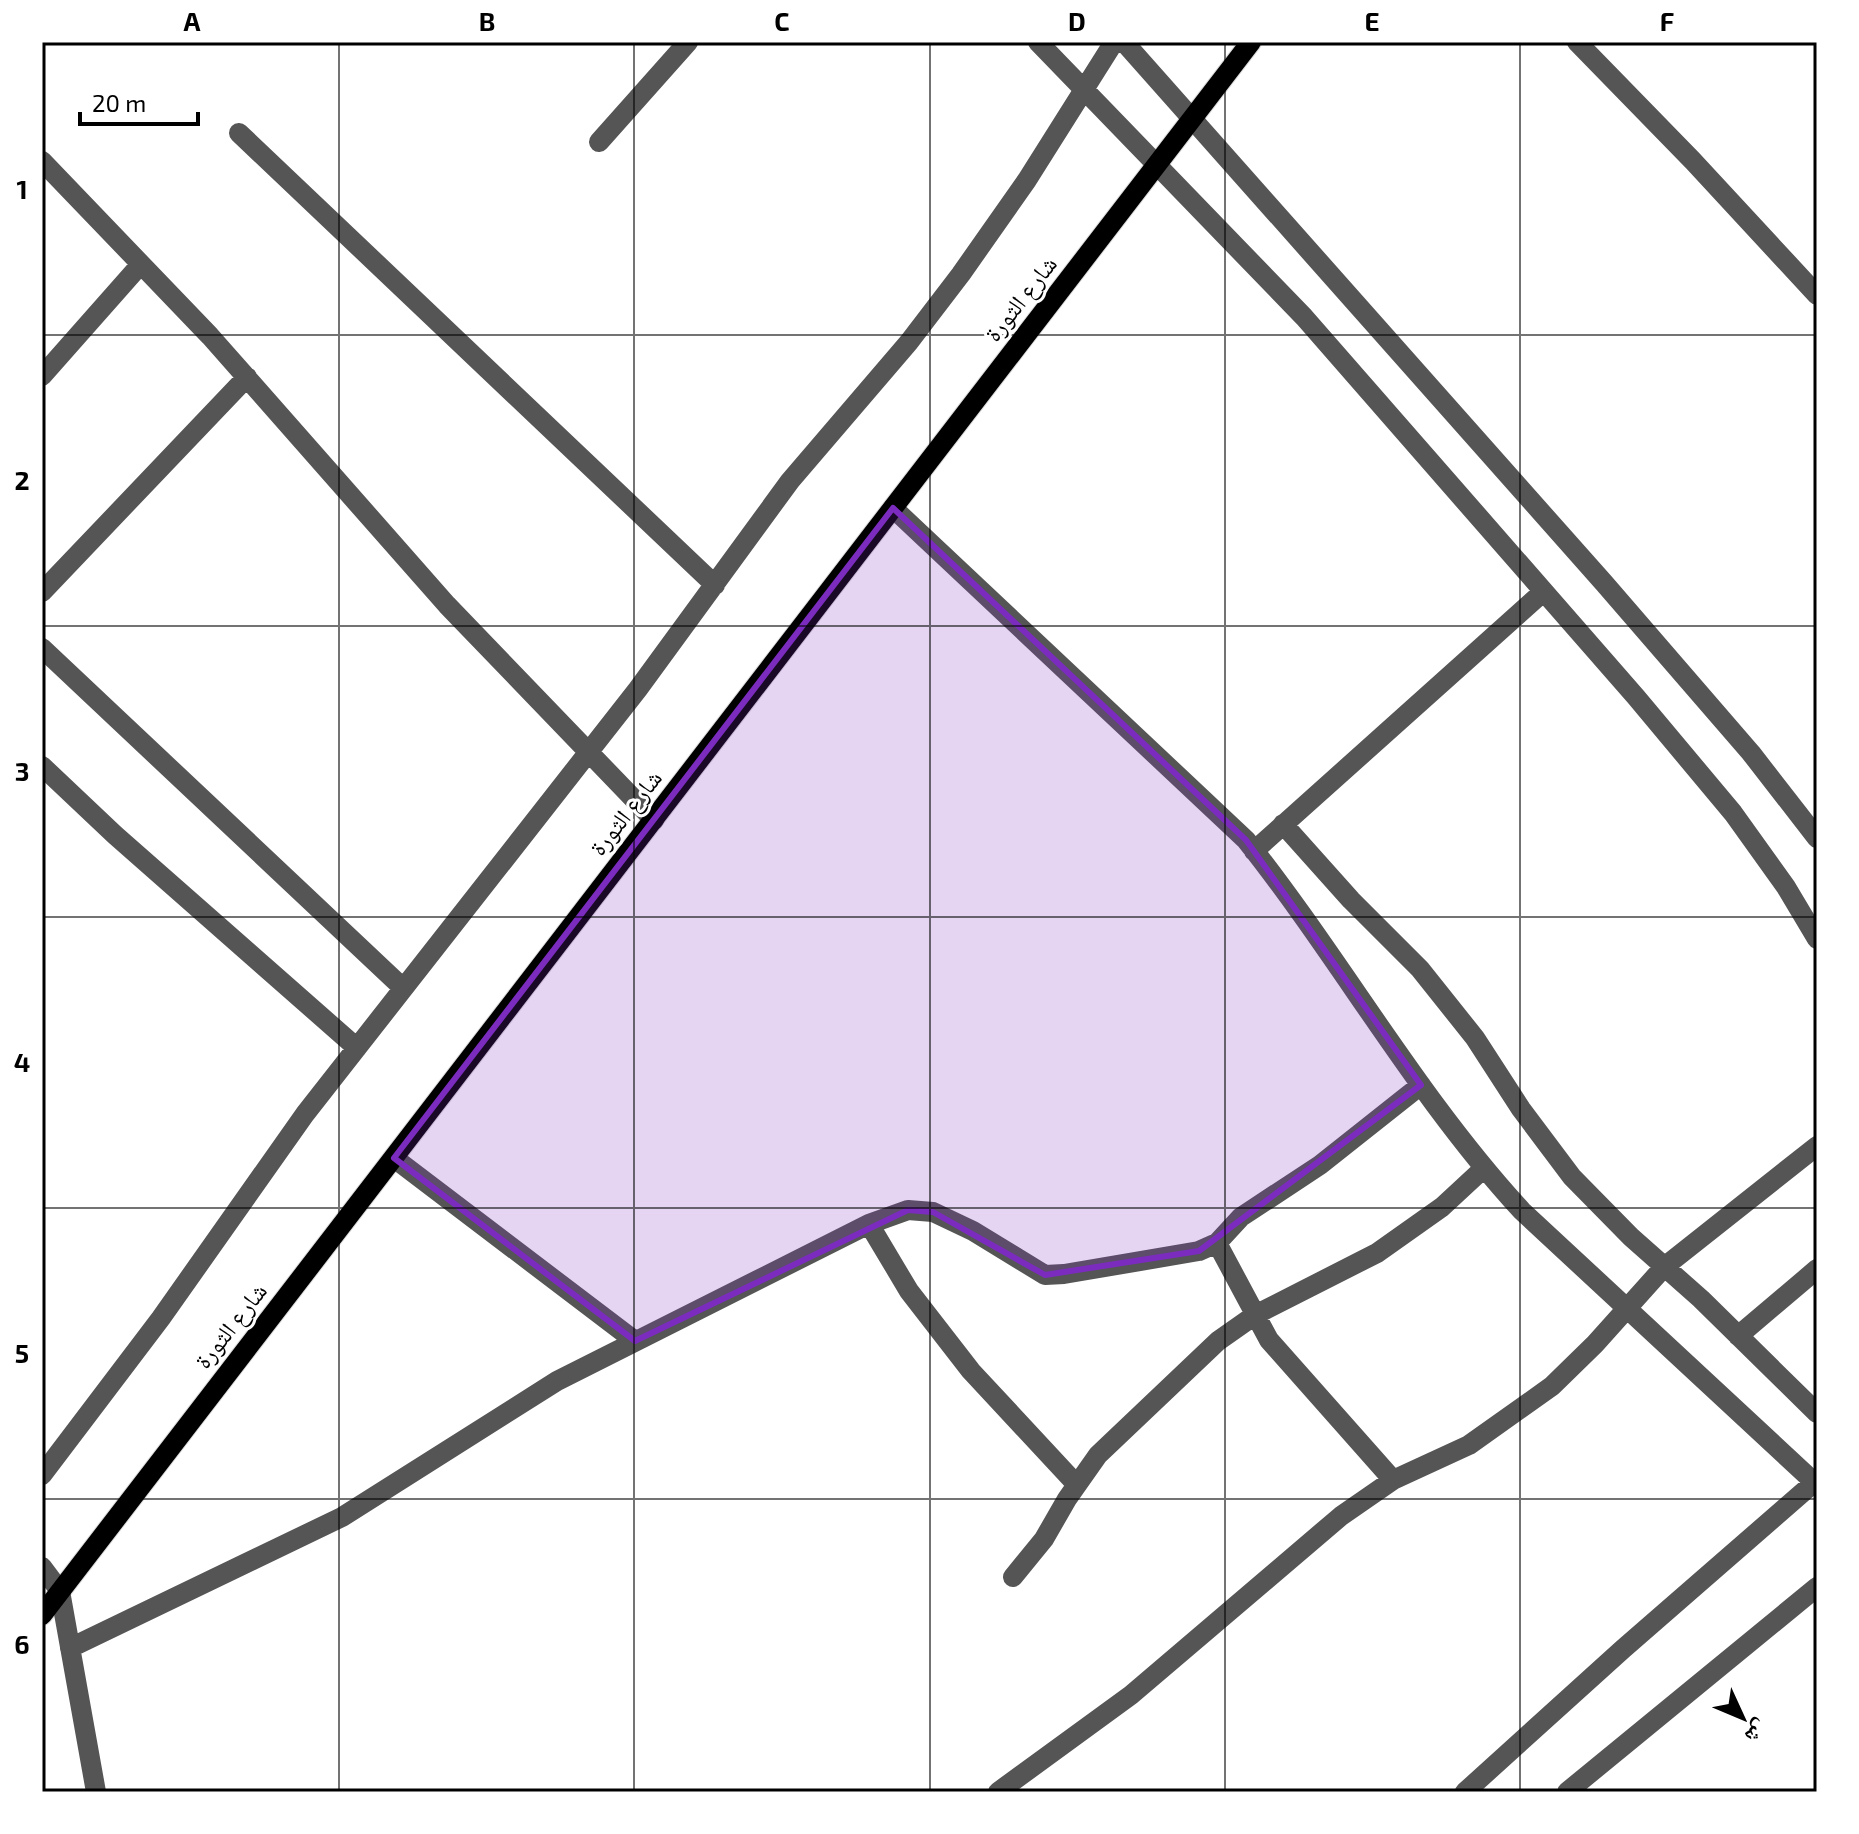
<svg xmlns="http://www.w3.org/2000/svg" width="1859" height="1834" font-family="'Exo 2','Noto Naskh Arabic',sans-serif">
  <style>
    .lines { fill: none; stroke-linecap: round; stroke-linejoin: round }
    .major-casing { stroke: #dbdbdb; stroke-width: 22 }
    .minor { stroke: #555; stroke-width: 20 }
    .major { stroke: #000; stroke-width: 20 }
    .marked { fill: #7b2cbf; fill-opacity: 0.2; stroke: #7b2cbf; stroke-width: 6; stroke-linejoin: round }
    .grid { fill: none; stroke: #000; stroke-width: 2; stroke-opacity: 0.55 }
    .labels { text-anchor: middle; stroke-width: 6; stroke-linejoin: round; paint-order: stroke }
    .street-label { font-size: 24px; fill: #000; stroke: #fff }
    .neatline { fill: none; stroke: #000; stroke-width: 3 }
    .grid-label { font-size: 26px; text-anchor: middle; font-weight: bold; fill: #000 }
  </style>
  <rect width="100%" height="100%" fill="#fff"/>
  <g class="lines">
    <defs>
      <path id="major" d="M42,1615L1251,42"/>
    </defs>
    <use href="#major" class="major-casing"/>
    <path class="minor" d="M1038,42L1304,317L1636,697L1733,813L1786,887L1817,939
      M1124,42L1604,583L1751,753L1817,838
      M1577,42L1693,161L1817,295
      M239,133L715,585
      M599,142L688,42
      M42,161L210,336L447,605L654,820
      M42,376L141,264
      M893,508L1246,840C1342,961 1417,1097 1522,1211L1814,1482
      M42,592L247,377
      M42,648L403,988
      M42,766L115,835L357,1048
      M1283,824L1351,900L1420,969L1475,1038L1521,1109L1572,1177L1631,1237L1701,1299L1817,1413
      M1254,851L1543,592
      M394,1158L635,1341
      M869,1224L909,1291L971,1371L1077,1485
      M1217,1243L1241,1217L1320,1165L1421,1085
      M1738,1336L1817,1269
      M42,1475L161,1318L305,1114L638,689L790,481L909,342L961,274L1027,180L1114,42
      M42,1567L60,1591L96,1792
      M1013,1577L1044,1539L1067,1499L1098,1455L1218,1341L1255,1315L1377,1253L1442,1207L1483,1169
      M70,1648L342,1517L557,1381L869,1224L908,1210L933,1212L973,1231L1045,1275L1064,1274L1199,1251L1217,1243L1269,1340L1393,1480
      M998,1792L1131,1695L1341,1516L1393,1480L1469,1445L1552,1386L1595,1344L1664,1267L1817,1146
      M1465,1792L1623,1649L1817,1480
      M1567,1792L1817,1587"/>
    <use href="#major" class="major"/>
  </g>
  <path class="marked" d="M893,508L1246,840L1421,1085L1199,1251L1045,1275L933,1212L908,1210L635,1341L394,1158Z"/>
  <path class="grid" d="M339,42V1792M634,42V1792M930,42V1792M1225,42V1792M1520,42V1792M42,335H1817M42,626H1817M42,917H1817M42,1208H1817M42,1499H1817"/>
  <g class="labels">
    <g class="street-label">
      <text transform="translate(1021 299) rotate(-52)" y="8">شارع الثورة</text>
      <text transform="translate(626 813) rotate(-52)" y="8">شارع الثورة</text>
      <text transform="translate(231 1326) rotate(-52)" y="8">شارع الثورة</text>
    </g>
  </g>
  <rect width="1859" height="1834" fill="none" stroke="#ffffff" stroke-width="88"/>
  <g transform="translate(1743 1718) rotate(134)" stroke="#ffffff" stroke-width="6" paint-order="stroke">
  <path d="M0-6L14 30L0 20L-14 30Z" fill="#000000"/>
  <text y="-12" font-size="22" font-weight="bold" text-anchor="middle" fill="#000000">ش</text>
  </g>
  <path d="M80 112v12h118v-12" fill="none" stroke="#000000" stroke-width="4"/>
  <text x="92" y="112" font-size="24" fill="#000000" stroke="#ffffff" stroke-width="6" paint-order="stroke">20 m</text>
  <rect x="44" y="44" width="1771" height="1746" class="neatline"/>
  <g class="grid-label">
    <text x="192" y="31">A</text>
    <text x="487" y="31">B</text>
    <text x="782" y="31">C</text>
    <text x="1077" y="31">D</text>
    <text x="1372" y="31">E</text>
    <text x="1667" y="31">F</text>
    <text x="22" y="199">1</text>
    <text x="22" y="490">2</text>
    <text x="22" y="781">3</text>
    <text x="22" y="1072">4</text>
    <text x="22" y="1363">5</text>
    <text x="22" y="1654">6</text>
  </g>
</svg>
